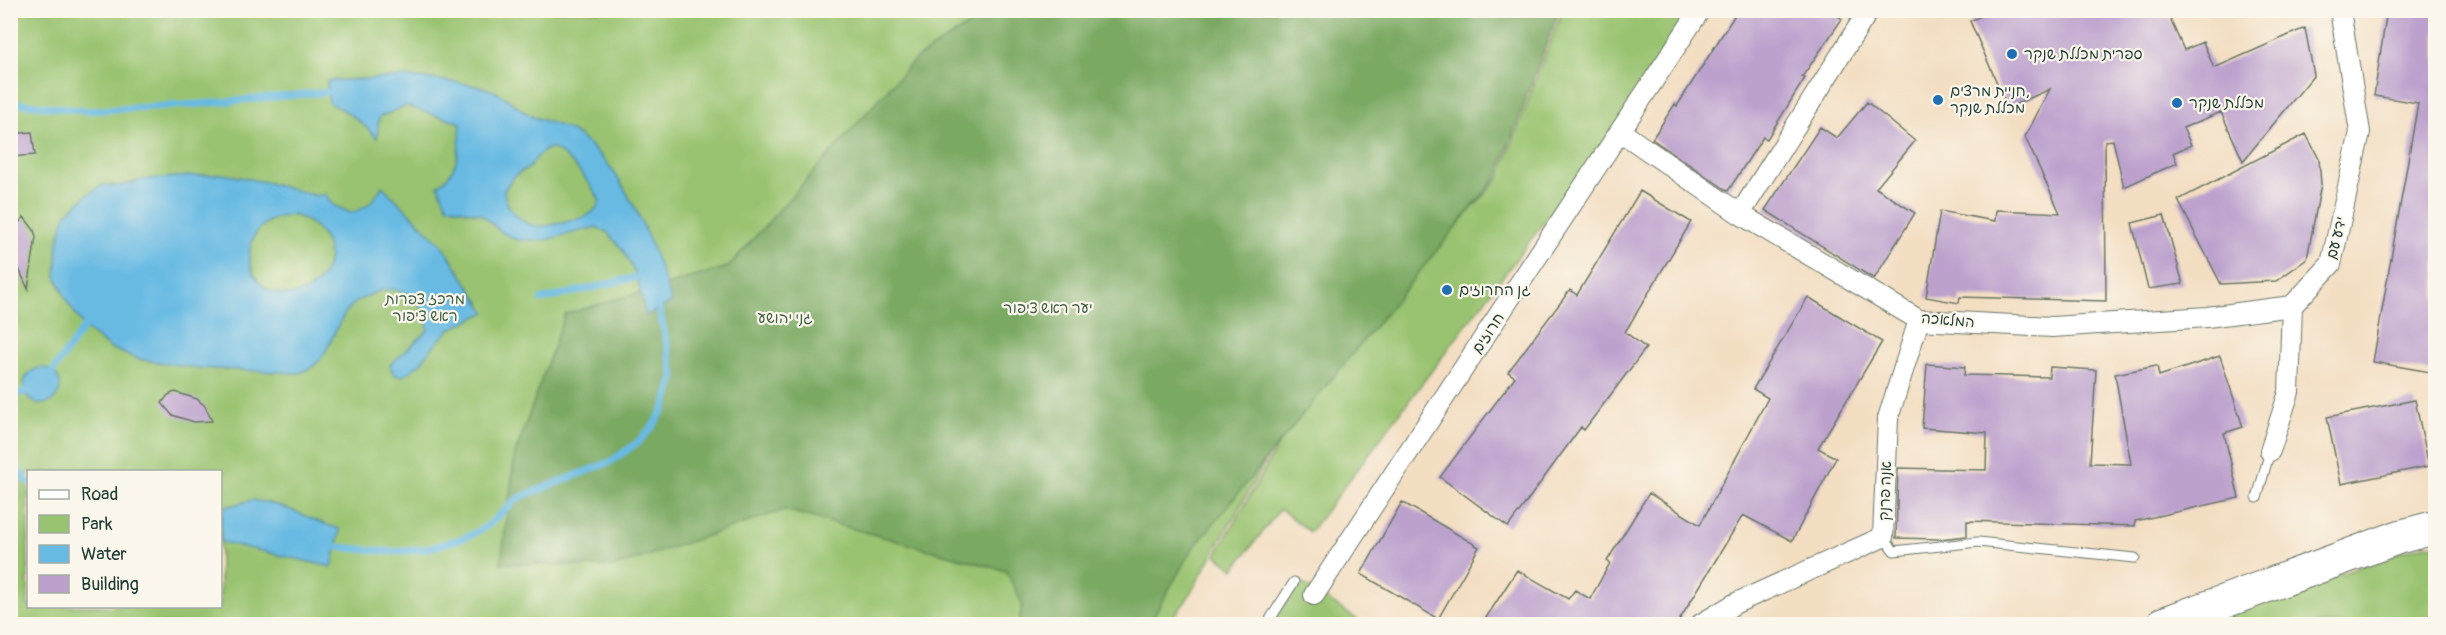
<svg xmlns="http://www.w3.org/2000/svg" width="2446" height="635" font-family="Pangolin,'Playpen Sans Hebrew',sans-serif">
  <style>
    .green { fill: #99c370; stroke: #5c8052; stroke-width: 1.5; fill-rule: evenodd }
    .forest { fill: #7aa962; stroke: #4c734b; stroke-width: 1.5 }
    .water { fill: #67bae3; stroke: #437c8c; stroke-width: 1.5; fill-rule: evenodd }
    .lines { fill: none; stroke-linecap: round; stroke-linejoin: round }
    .stream { stroke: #67bae3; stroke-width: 7 }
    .building { fill: #bca1cd }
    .service-casing { stroke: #697566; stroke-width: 11 }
    .minor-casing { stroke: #697566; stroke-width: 22 }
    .motorway-casing { stroke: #697566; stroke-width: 35 }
    .service { stroke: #fff; stroke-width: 9 }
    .minor { stroke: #fff; stroke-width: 20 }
    .motorway { stroke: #fff; stroke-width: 33 }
    .poi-dot { fill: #1f6fb2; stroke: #fbf7ec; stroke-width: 2 }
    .labels { text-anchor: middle; stroke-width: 4.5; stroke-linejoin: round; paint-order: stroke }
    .poi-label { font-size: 15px; fill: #1f3d34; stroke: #fbf7ec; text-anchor: start }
    .street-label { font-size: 15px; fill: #1f3d34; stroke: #fbf7ec }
    .park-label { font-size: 15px; fill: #3e5e43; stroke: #fbf7ec }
  </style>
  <rect width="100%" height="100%" fill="#fbf7ec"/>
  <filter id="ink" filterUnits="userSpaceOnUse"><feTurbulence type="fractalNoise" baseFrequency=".0167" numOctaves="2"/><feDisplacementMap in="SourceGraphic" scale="12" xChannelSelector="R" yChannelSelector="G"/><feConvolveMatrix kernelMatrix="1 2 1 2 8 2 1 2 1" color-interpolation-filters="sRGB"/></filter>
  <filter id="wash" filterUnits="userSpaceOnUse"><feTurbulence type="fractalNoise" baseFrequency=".008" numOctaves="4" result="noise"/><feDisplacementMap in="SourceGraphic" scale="24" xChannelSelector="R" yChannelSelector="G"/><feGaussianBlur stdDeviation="1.35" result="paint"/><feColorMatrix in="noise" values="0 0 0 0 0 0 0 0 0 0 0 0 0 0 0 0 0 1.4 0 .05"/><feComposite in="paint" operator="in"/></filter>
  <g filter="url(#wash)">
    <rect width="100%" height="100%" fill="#f3dec2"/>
    <path class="green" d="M10,11H1559L1492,175L1301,399L1186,601L1167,624H11ZM28,472H220V606H28Z
      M1562,11H1688L1615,128L1310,532L1280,509L1234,569L1216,555L1303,401L1499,178Z
      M2435,543V624H2204L2400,552Z
      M1301,582L1364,624H1269Z"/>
    <path class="forest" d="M991,11H1559L1497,177L1191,551L1149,624H1019L1022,603L1006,571L785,510L614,567L501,563L515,454L565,314L728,267L915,59Z"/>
    <path class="water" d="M408,77C429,79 480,83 498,93C509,99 518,108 528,114C542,122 558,123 571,131C626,164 652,245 672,302L646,316L637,277L624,252L607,232L596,227L545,240H517L501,232L481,214L447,206L438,185C460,172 459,146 461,123L406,106L379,117L377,138C362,123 349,111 329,103L327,81ZM548,148C566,149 592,186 600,201C594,217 581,218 566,222C547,226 532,231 517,216C509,208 505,202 504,191L511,180L520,172L529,168L537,157Z
      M223,174L265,182L317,196L325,194L333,205L351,213C367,208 374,201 382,186L443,246L486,312L450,329L431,349L421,363L403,376L394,375L390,365L428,330C427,313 421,300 405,293C394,288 385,288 374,293C364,298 354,301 347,311C330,333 329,366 298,373L196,368L138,359L110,348L84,327L67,301L56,276L58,242L66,214L87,195L102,185L119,186L147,179ZM293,215C324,224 341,254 318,282C311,289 303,293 294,294C241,302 229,218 293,215Z
      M24 386a18 18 0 1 1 36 0a18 18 0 1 1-36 0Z
      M252,500C288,504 308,520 340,529L332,567L221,542V508Z"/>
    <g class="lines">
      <path class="stream" d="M10,102L85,111L200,104L328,92
        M541,300L637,277
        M53,371L84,327
        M10,397L25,391
        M10,461L28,482
        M337,547L392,552L426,549L467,537L486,527L518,498L610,462L637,443L653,426L665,407L674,377L659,309"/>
    </g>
    <g id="blocks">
      <path class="building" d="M1738,10H1829L1842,19L1802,77L1805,78L1767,139L1763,137L1728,191L1652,139L1675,104L1677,106Z
        M1994,10H2166L2184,50L2203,42L2214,68L2305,28L2314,75L2243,161L2221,112L2183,128L2191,145L2173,153L2177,163L2124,187L2113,140L2105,141L2106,301L1960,297L1959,303L1926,297L1940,211L1995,221L1996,210L2060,213L2025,137L2050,89L2008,108L1970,21Z
        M2387,10H2436V373L2373,362L2418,103L2374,96Z
        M1867,102L1915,141L1876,188L1915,213L1874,279L1765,210L1820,127L1837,138Z
        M32,132L35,155L10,157V134Z
        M2306,134L2319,159L2321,184L2307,259L2276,281L2221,284L2178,200Z
        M1640,191L1691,222L1625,332L1646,348L1584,430L1581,427L1508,527L1440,477L1515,377L1508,372L1570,290L1577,295Z
        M2164,215L2183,284L2148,289L2132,223Z
        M24,217L34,230L36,237L28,289L11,251L16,226Z
        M1808,297L1882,342L1818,448L1836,458L1792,541L1743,515L1677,624H1482L1517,570L1568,599L1575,590L1590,599L1610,563L1607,561L1649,493L1700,525L1768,398L1753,389Z
        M2220,356L2243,427L2224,433L2239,498L2135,521V526L1967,521V536L1939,539L1896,538L1898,468L1986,470L1987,433L1922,428L1927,364L1965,367L1964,375L2049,377L2050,367L2096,370L2090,463L2131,464L2115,374L2157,366L2159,376Z
        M175,392L197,399L205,406L212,421L194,422L172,415L162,403L168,395Z
        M2415,400L2429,466L2341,484L2327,417Z
        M1402,502L1479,547L1438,619L1361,574Z"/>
    </g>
  </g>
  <g filter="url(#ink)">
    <use href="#blocks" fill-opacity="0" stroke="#697566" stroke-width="1.5"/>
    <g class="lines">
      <defs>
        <path id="service" d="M2257,498L2270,451
          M1883,537L1894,551L1978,542L2135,558
          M1267,624L1294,582"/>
        <path id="minor" d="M1621,132L1740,214L1919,320L2052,327L2207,317L2292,306
          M1740,214L1869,10
          M2270,451L2289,392L2292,306L2331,264L2360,132L2340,10
          M1314,595L1700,10
          M1701,624L1736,603L1883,537L1888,418L1919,320"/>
        <path id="motorway" d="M2163,624L2399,537L2436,527"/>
      </defs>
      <use href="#service" class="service-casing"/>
      <use href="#minor" class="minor-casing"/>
      <use href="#motorway" class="motorway-casing"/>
      <use href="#service" class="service"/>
      <use href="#minor" class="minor"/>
      <use href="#motorway" class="motorway"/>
    </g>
  </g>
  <g class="poi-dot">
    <circle cx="2012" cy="54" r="6"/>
    <circle cx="1938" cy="100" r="6"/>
    <circle cx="2177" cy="103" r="6"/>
    <circle cx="1447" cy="290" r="6"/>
  </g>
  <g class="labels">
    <g class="poi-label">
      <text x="2024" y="59">ספרית מכללת שנקר</text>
      <text x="1950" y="96">חניית מרצים,<tspan x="1950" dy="17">מכללת שנקר</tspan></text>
      <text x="2189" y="108">מכללת שנקר</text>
      <text x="1459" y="295">גן החרוזים</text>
    </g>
    <g class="street-label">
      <text transform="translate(2336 238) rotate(-76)" y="5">ידע עם</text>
      <text transform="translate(1948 320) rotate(5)" y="5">המלאכה</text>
      <text transform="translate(1488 333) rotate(-56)" y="5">חרוזים</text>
      <text transform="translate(1885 491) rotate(-88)" y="5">אנה פרנק</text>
    </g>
    <g class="park-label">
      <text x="425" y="304">מרכז צפרות<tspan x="425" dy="17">ראש ציפור</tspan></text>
      <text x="1048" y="313">יער ראש ציפור</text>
      <text x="785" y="323">גני יהושע</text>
    </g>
  </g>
  <rect width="2446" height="635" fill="none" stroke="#fbf7ec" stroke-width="36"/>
  <rect x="27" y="470" width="195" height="138" fill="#fbf7ec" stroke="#a3ada2" stroke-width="1.5"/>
  <rect x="39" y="490" width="30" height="9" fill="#ffffff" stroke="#a3ada2" stroke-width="1.5"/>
  <text x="81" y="500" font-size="18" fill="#1f3d34">Road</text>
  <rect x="39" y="515" width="30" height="18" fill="#99c370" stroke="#a3ada2" stroke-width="1.5"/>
  <text x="81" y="530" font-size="18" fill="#1f3d34">Park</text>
  <rect x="39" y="545" width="30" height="18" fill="#67bae3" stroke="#a3ada2" stroke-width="1.5"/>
  <text x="81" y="560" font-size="18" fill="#1f3d34">Water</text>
  <rect x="39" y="575" width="30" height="18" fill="#bca1cd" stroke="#a3ada2" stroke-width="1.5"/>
  <text x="81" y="590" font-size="18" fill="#1f3d34">Building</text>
</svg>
